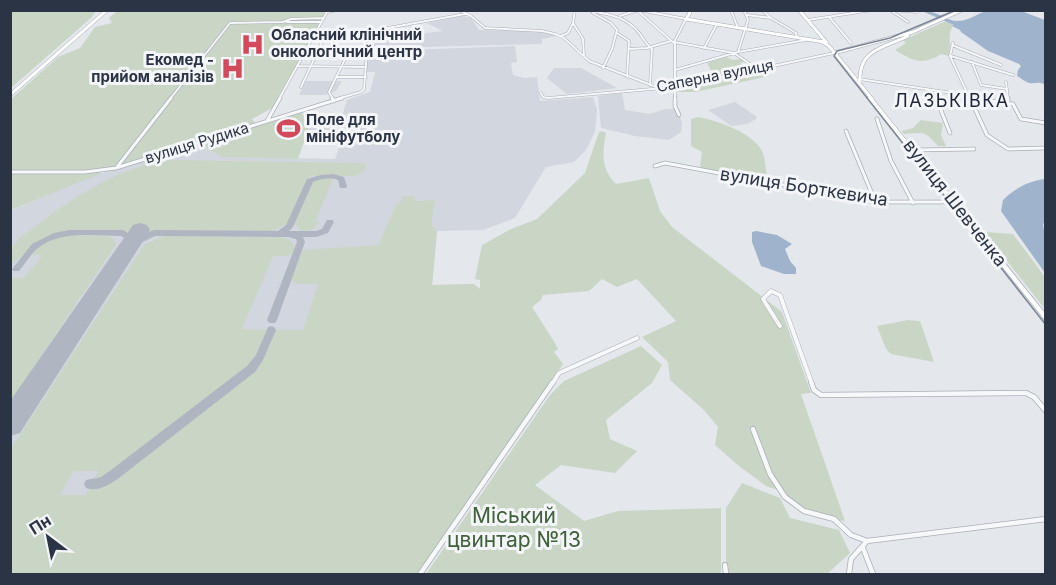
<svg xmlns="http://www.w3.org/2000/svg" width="1056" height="585" font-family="Inter,sans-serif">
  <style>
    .built { fill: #d2d6de }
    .green { fill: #c9d6c5; fill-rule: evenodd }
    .water { fill: #9fb4cc }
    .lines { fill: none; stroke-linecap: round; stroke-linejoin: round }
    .taxiway { fill: #b0b6c1; fill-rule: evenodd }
    .runway { fill: #b0b6c1; fill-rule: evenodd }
    .minor-far3-casing { stroke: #a9aeb7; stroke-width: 3 }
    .minor-far2-casing { stroke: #a9aeb7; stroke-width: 4.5 }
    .minor-far1-casing { stroke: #a9aeb7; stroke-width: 5 }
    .minor-casing { stroke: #a9aeb7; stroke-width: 6 }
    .major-far2-casing { stroke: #a3abb8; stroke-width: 4 }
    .major-far1-casing { stroke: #a3abb8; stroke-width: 5 }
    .major-casing { stroke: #a3abb8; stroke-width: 6 }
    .minor-far3 { stroke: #f7f8fa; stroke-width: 2 }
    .minor-far2 { stroke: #f7f8fa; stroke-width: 3 }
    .minor-far1 { stroke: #f7f8fa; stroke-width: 4 }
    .minor { stroke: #f7f8fa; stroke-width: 4.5 }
    .major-far2 { stroke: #fff; stroke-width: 3 }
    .major-far1 { stroke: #fff; stroke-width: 4 }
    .major { stroke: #fff; stroke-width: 4.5 }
    .tram { stroke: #7d8696; stroke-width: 1.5 }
    .labels { text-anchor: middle; stroke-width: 6; stroke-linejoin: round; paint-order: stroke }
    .far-poi-label { font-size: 15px; font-weight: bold; fill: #2b3445; stroke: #f4f6f9; text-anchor: start }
    .far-street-label { font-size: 15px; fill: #2b3445; stroke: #f4f6f9 }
    .far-quarter-label { font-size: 18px; letter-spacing: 1.5px; fill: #1d2536; stroke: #f4f6f9 }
    .street-label { font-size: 18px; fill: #2b3445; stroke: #f4f6f9 }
    .near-park-label { font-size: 21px; fill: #3f6138; stroke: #f4f6f9 }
  </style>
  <rect width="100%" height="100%" fill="#e4e7ec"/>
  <path class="built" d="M463,16L471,18L479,30L534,31L557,36L542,39V43L539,44L420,47L367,52L354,50L389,33L399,42L423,38L425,33L443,31L427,23Z
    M515,46L517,62L511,63L513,75L524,78L537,77L540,101L593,97L597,110L595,132L586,150L574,162L546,167L515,218L483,230L437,231L432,285L474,284L402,567L11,574L10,211L89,177L199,144L221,157L335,159L344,134L337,133L347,100L370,92L375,72H366L368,54L407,50Z
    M554,68H581L617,88L567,94L547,78Z
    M306,81H342L336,91L325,95H299Z
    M622,93L625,110L650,114L665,109H677L682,123L681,132L669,140L635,136L601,128L598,96Z
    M735,102L757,117L756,119L747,124L731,126L708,110Z
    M339,118L333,141L304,142L310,126L307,119Z"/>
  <path class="green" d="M11,10H96V11L91,18L11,88Z
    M117,11H327L272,108L252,119L255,123L259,122L102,170L100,174L11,210L10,100L58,57L80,48L95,27L112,23L109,18Z
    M946,21L954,25C946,34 952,45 949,56L941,54C923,66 913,61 895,50L906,43L903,40Z
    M726,57L733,60L741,59L744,61L740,64L749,70L719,77L711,70L707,63Z
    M763,69L770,76L695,92H675Z
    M301,112L310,125L298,159L221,157L199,144Z
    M698,117C718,121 752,132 762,151C766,159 765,171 768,180L702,168L700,166L702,152L691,146V119Z
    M921,120L943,123L941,135L946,146H938C923,130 926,133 904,134L902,131L913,128Z
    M602,131L606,133C602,153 601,169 616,184L649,178L660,211L672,227L782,312L811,393L801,394L845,521L811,515L778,490L766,486L739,466L715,445L718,427L704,410L670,380L668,362L642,337L676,321L637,279L617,287L602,279L589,291L543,295L541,300L532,307L555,343L558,349L554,352L563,364L417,574H11L10,450L144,245L165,236L280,237L288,239L294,245V252L288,256H273L242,329L303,330L318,284H297L291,280L303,250L379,245L396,204L400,203L403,196H414L415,201L435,200L431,225L437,231L432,285L474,284L480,289V280L475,279L482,245L511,229L537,219L585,173L599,132ZM73,471H98L86,495H60Z
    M173,160L360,163L366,164L363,173L354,176H309L288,223L272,232L68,231L38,242L11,265V249L19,239C63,205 115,165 173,160Z
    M321,179H333L315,222H320L309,232H302L294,222L310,183Z
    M984,232L1013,234L1045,277V309Z
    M68,235L106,236L113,238L116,244L11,401V278H24L43,255H32C41,242 53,237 68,235Z
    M908,320L920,321L934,362L891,354L886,349L877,326Z
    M641,346L662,365L652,383L606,420L610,439L637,451L615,473L561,465L535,485L584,521L618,511L721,508V574H426L550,395L564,381Z
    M742,483L780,498L790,518L839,530L850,553L827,574H726V508Z"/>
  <path class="water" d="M990,10L1021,11L1045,20V85C1039,81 1036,84 1029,83C1025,82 1021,78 1017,76L1018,70L1021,66L1019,64L988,51L961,32L960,30L952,26L954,25L922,11C937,10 946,21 958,21C970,21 979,12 990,10Z
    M1045,179V220L1043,225L1045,234V273L1001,211L1003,200C1016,188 1028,181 1045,179Z
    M756,231L777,235L792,244L785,249L790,261L796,268V274H784L761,266L752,242V232Z"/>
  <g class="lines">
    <path class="taxiway" d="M333,174L344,177L347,186L346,188H340L338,180C329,177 321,179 313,182L293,227L289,231H316L322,229L327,220H333L334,222L328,233L316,237H303L305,242L277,320L275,323H269L267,320L297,242L296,239L288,237L155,236L130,248L127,247L126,239L121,236C95,236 59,230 37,249C30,255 25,264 19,271H13L12,269L32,244L54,233L69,230H123L133,236L134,238L154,230L278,231L286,225L307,179L321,175Z
      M271,326L274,327L276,330L263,360L255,372L119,478C109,485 98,492 86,488L84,484L86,480L101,477L111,470L247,366L256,355L268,327Z"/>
    <path class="runway" d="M140,223L147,225L150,230L147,235L20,433L10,436V401L133,225Z"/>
    <defs>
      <path id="minor-far3" d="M459,10L471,16L485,28L542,31L555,34L564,38L589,61L659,88
        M575,10L573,23L583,39L584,56
        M587,10C607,14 627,16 640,34C644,40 646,44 652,49L650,85
        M639,10L686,19L674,42L734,53L757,69
        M731,10L738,28
        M762,10L771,18
        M890,10L908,22
        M893,10L917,12
        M638,11L675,44V99
        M328,12L337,10
        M593,13L611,23L617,30L612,49L603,68
        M747,15L771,18L796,33L797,38
        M620,16L638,10
        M829,17L851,43
        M808,20L872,10
        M287,22H321
        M617,33L629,41L627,77
        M561,36L568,33L573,23
        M312,39L360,33L465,14
        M953,43L950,56L970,99
        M952,45L1001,65
        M704,48L717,24
        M629,49L647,48L671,41
        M738,52L748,20L744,10
        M951,56L1013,75
        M972,62L981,85L1007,89
        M297,66L365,67
        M675,70L738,52L806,40
        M336,77H366
        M859,79L966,95
        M1006,82L1008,99
        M301,87L324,38
        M928,89L936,99
        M541,93L543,97L548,98L675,87L834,53
        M968,98L979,99
        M170,99L230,23L283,22L291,19L324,18
        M279,99L328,10
        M333,99L329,92L349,51
        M337,99L361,92L364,89L367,52"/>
      <path id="minor-far2" d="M332,98L334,101
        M675,98V106L679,115
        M936,98L950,133
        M968,98L1013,104L1021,119L1046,123
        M970,98L987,135L1008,149L1046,148
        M1008,98V103
        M877,119L891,161L913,203
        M267,121L280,98
        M846,131L875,201
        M914,150L974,149
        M655,166L665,163L875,202H954
        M117,167L171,98
        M10,172H85L116,168L342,98"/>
      <path id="minor-far1" d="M780,326L763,299L771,291L780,295L812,384
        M552,384L559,373L637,338"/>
      <path id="minor" d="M811,382L814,390L821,395L1026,393L1034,397L1046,411
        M753,429L770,474L785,497L804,511L834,519L851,535L867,541L1046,519
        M863,548L873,574
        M725,565L726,574
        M420,574L553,382
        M849,574L851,559L867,541"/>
      <path id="major-far2" d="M687,10L690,13L686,19L824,42
        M799,10L827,43
        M822,42L829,46L872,99
        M834,53L913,32L962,10
        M860,82C858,49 884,48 908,36
        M10,95L107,10"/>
      <path id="major-far1" d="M870,98L972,225"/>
      <path id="major" d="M970,223L1046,318"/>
    </defs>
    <use href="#minor-far3" class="minor-far3-casing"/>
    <use href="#minor-far2" class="minor-far2-casing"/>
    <use href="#minor-far1" class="minor-far1-casing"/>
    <use href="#minor" class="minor-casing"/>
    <use href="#major-far2" class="major-far2-casing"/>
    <use href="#major-far1" class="major-far1-casing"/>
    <use href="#major" class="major-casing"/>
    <use href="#minor-far3" class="minor-far3"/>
    <use href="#minor-far2" class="minor-far2"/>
    <use href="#minor-far1" class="minor-far1"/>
    <use href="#minor" class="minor"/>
    <use href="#major-far2" class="major-far2"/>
    <use href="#major-far1" class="major-far1"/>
    <use href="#major" class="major"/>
    <path class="tram" d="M956,10L890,38L837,51L834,56L1046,325"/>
  </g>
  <defs>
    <symbol id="hospital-bare" viewBox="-9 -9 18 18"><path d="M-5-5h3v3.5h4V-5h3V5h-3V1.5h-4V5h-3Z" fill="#d1495b" stroke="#f4f6f9" stroke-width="2.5" paint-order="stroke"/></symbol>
    <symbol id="stadium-bare" viewBox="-9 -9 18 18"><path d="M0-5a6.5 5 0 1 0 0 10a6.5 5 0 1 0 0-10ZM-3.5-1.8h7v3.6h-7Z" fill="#d1495b" stroke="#f4f6f9" stroke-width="2.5" paint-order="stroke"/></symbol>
  </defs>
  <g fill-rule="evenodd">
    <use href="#hospital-bare" x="236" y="28" width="33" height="33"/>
    <use href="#hospital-bare" x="216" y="52" width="33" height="33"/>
    <use href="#stadium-bare" x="272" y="112" width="33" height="33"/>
  </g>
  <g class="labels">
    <g class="far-poi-label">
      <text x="271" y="40">Обласний клінічний<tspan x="271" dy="17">онкологічний центр</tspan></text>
      <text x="214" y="65" text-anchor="end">Екомед -<tspan x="214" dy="17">прийом аналізів</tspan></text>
      <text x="306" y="125">Поле для<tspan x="306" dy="17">мініфутболу</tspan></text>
    </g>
    <g class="far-street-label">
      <text transform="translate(715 76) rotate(-11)" y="5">Саперна вулиця</text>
      <text transform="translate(197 143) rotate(-17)" y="5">вулиця Рудика</text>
    </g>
    <g class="far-quarter-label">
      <text x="952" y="107">ЛАЗЬКІВКА</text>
    </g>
    <g class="street-label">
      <text transform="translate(804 187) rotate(9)" y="6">вулиця Борткевича</text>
      <text transform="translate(955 203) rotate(52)" y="6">вулиця Шевченка</text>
    </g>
    <g class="near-park-label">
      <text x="514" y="523">Міський<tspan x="514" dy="24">цвинтар №13</tspan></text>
    </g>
  </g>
  <rect width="1056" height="585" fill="none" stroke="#2b3445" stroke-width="24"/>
  <g transform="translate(48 537) rotate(328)" stroke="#f4f6f9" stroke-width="4.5" paint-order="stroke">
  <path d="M0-4.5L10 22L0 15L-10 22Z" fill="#2b3445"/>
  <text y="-9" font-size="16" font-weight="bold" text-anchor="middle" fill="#2b3445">Пн</text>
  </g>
</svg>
